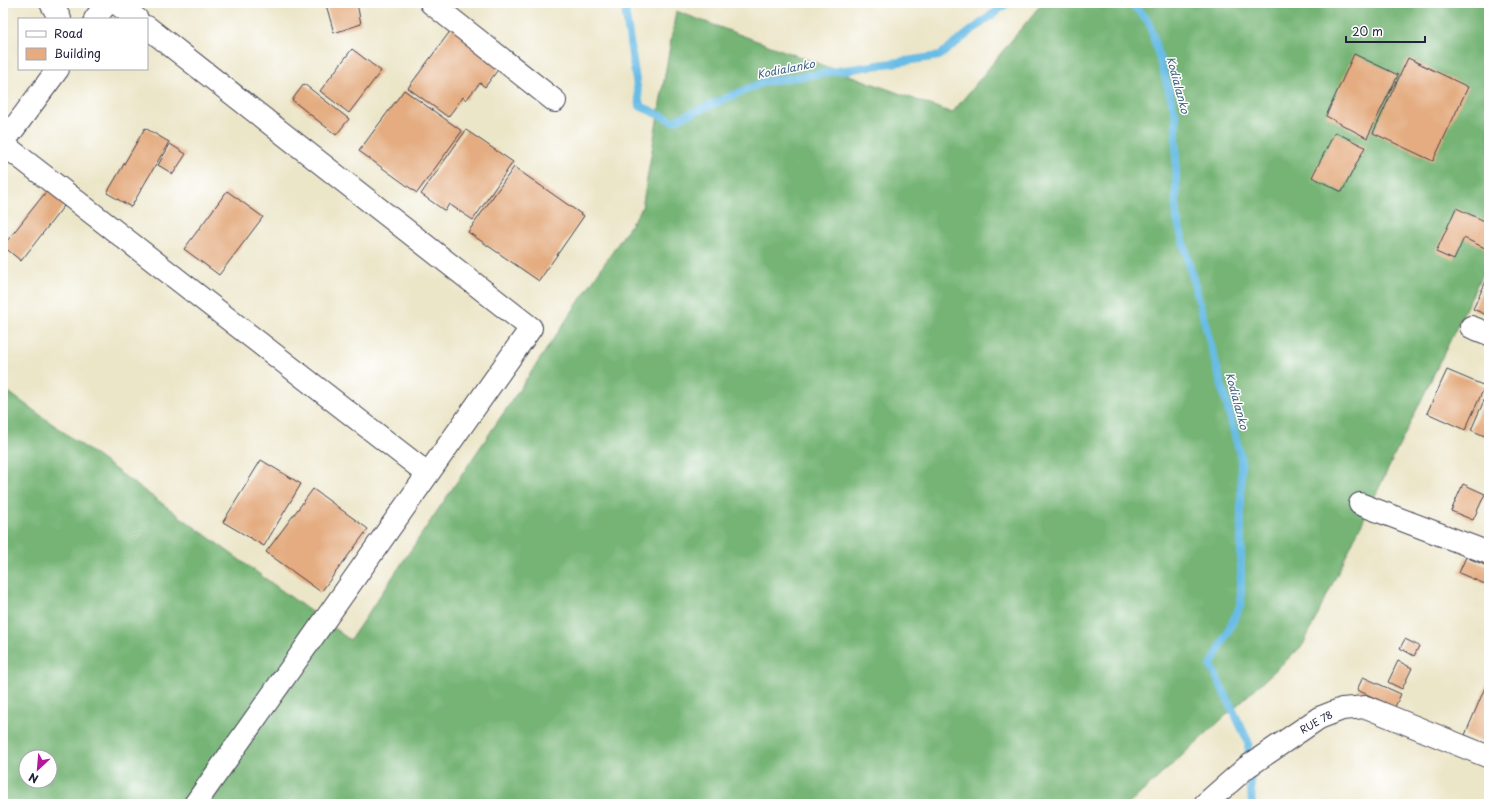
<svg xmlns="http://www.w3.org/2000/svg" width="1492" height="807" font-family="'Playpen Sans',sans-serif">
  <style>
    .forest { fill: #74b475; stroke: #4b6b58; fill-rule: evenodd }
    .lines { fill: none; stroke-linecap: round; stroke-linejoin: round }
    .stream { stroke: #69bce5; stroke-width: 8 }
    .building { fill: #e4ac80 }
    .street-casing { stroke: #403f50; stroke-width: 24 }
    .street { stroke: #fff; stroke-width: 22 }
    .labels { text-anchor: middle; stroke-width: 3; stroke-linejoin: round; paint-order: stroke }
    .street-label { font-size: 10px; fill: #22223b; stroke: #fff }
    .water-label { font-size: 11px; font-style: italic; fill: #3e607f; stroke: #fff }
  </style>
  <rect width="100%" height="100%" fill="#fff"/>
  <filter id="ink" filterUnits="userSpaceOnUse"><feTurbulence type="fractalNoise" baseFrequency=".025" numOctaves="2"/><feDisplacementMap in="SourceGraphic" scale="8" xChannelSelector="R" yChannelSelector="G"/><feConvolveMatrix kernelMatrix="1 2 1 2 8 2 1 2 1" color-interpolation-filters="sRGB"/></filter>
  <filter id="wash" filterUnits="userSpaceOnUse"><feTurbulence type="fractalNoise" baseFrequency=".012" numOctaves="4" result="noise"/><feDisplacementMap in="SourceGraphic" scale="16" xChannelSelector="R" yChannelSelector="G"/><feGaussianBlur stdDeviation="0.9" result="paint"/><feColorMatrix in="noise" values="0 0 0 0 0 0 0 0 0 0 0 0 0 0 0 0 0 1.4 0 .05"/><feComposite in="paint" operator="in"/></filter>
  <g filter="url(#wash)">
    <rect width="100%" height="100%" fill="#ece6c9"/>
    <path class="forest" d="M1042,3H1489V260L1303,645L1129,804H3V388L350,640L642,208L676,11L952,113ZM26,757H50V781H26Z"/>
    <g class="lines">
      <path class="stream" d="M624,3L640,106L673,121L764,82L939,56L1007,3
        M1131,3L1149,22L1176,116V215L1241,458V604L1211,666L1248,741L1252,804"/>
    </g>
    <g id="blocks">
      <path class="building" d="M320,3H357L361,24L334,33L327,8Z
        M454,26L503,63L485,87L480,83L466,100L463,97L448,117L408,88Z
        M352,49L381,71L349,113L320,91Z
        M1354,54L1398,75L1367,138L1326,116Z
        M1408,58L1468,87L1433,161L1373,133Z
        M304,84L349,119L336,135L292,100Z
        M404,90L462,131L417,193L359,151Z
        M145,128L169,142L131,207L107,193Z
        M466,130L513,162L473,220L449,204L445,211L421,194Z
        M1335,132L1365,147L1342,192L1312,177Z
        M170,144L186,154L173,174L158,165Z
        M514,167L584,216L539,281L468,232Z
        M49,188L67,202L21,261L3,246Z
        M227,191L263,217L219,275L184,249Z
        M1456,208L1489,223V250L1464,238L1454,260L1436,252Z
        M1489,275V316L1473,309Z
        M1447,370L1485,386L1465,430L1427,413Z
        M1489,389V438L1471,430Z
        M261,460L301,484L264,546L223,522Z
        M1463,484L1485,494L1473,520L1451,511Z
        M313,489L368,529L321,592L266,552Z
        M1466,557L1489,567V575L1485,584L1459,573Z
        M1405,639L1419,646L1414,656L1400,648Z
        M1398,661L1412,668L1402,689L1388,682Z
        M1363,677L1401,694L1395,707L1357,690Z
        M1489,678V745L1465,735Z"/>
    </g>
  </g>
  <g filter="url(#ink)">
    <use href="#blocks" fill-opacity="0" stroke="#403f50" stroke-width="1"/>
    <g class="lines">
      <defs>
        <path id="street" d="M51,3L60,19
          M116,3L137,19
          M431,3L555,101
          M95,19L107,3
          M147,27L531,328L195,804
          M3,143L58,69
          M3,144L428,474
          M1471,327L1489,334
          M1360,504L1489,553
          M1205,804L1247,767L1319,718L1342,709L1366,707L1489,757"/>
      </defs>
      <use href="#street" class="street-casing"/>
      <use href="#street" class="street"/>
    </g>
  </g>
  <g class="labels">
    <g class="street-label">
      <text transform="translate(1316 722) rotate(-29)" y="4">RUE 78</text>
    </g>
    <g class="water-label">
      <text transform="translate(786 69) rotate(-11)" y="4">Kodialanko</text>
      <text transform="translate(1178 85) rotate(75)" y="4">Kodialanko</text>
      <text transform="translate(1237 401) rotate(75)" y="4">Kodialanko</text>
    </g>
  </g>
  <rect width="1492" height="807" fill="none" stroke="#fff" stroke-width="16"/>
  <rect x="18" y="18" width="130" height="52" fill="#ffffff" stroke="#a7a7b1"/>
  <rect x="26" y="31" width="20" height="6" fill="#ffffff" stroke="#a7a7b1"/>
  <text x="54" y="38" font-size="12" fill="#22223b">Road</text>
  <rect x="26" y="48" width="20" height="12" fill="#e4ac80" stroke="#a7a7b1"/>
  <text x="54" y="58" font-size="12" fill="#22223b">Building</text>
  <g transform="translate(38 769) rotate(206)"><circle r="19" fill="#ffffff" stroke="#a7a7b1"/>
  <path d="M0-3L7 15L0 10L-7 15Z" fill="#b5179e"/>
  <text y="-6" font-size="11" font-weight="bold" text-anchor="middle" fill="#22223b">N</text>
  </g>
  <path d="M1346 36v6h79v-6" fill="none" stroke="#22223b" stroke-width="2"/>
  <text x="1352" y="36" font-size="12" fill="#22223b" stroke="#ffffff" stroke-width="3" paint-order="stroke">20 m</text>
</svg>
